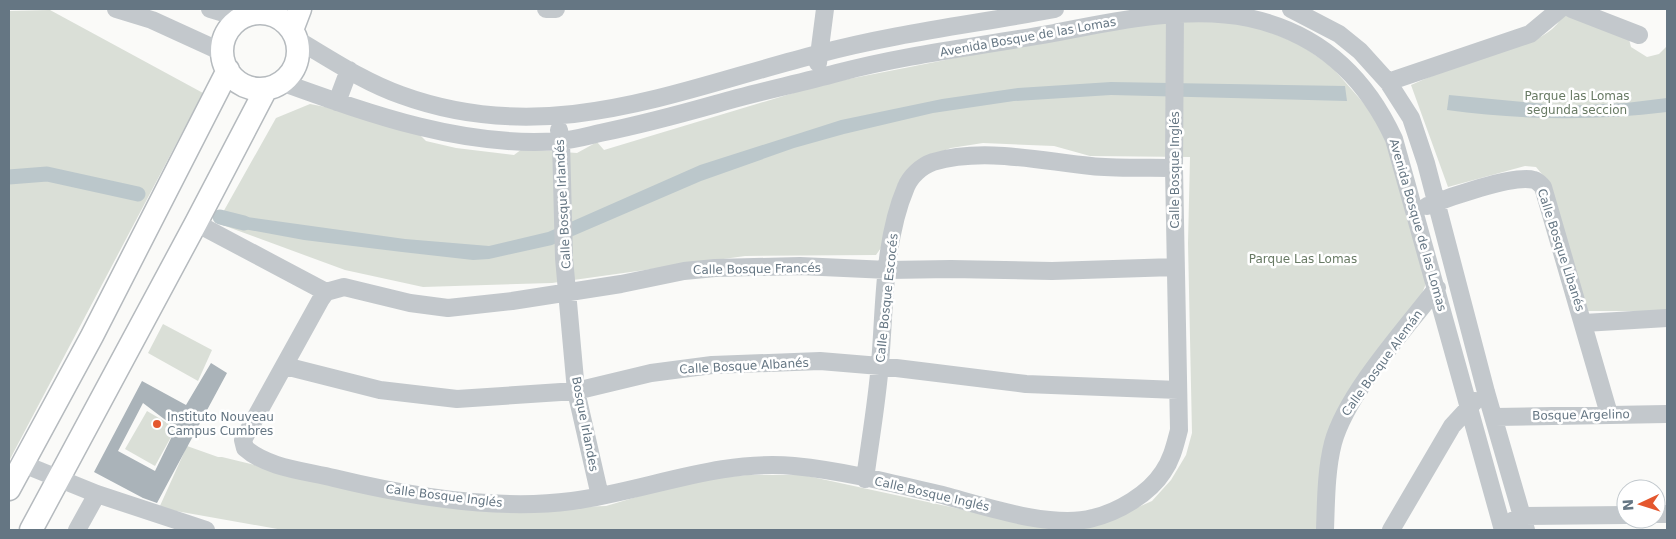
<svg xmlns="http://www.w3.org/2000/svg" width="1676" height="539" font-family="'DejaVu Sans',sans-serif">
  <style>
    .green { fill: #dadfd7 }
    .water { fill: #bbc7cb }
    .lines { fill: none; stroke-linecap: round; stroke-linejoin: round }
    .canal { stroke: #bbc7cb; stroke-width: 15 }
    .building { fill: #aab3b9; fill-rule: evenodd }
    .major-casing { stroke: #b5babe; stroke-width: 25 }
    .minor { stroke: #c3c8cc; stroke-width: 18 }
    .major { stroke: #fff; stroke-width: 22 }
    .poi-dot { fill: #e4572e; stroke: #fff; stroke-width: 2 }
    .labels { text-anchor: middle; stroke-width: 5; stroke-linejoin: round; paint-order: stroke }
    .street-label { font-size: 12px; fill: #657683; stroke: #fff }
    .park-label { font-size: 12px; fill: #687a64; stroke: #fff }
    .poi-label { font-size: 12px; fill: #657683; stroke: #fff; text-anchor: start }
  </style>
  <rect width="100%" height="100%" fill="#fafaf8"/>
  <path class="green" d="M50,10L203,93L9,461V11Z
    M1563,14L1629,39L1631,47L1647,57L1659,54L1667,46V311H1585L1546,179L1536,167L1525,166L1448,187L1411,85C1430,77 1449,68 1469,61C1497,50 1551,45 1563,14Z
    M1202,18L1243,24L1272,33L1299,44L1331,66L1374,115L1391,150L1427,272L1425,286L1419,301L1353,394L1318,530H283L159,508L187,446L218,457H222L343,486L495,510L606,506L694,480L747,475H803L1043,527L1098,525L1152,501L1171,480L1186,455L1192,433L1188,243L1190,157L1090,156L1054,146L983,143L951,148L927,157L883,245L876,255L745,256L552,283L423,287L345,270L217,223L276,118L310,104L362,114L418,133L426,141L456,148L514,155L522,149L577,153L597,142L604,150L823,84L1104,29Z
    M163,324L212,350L198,381L148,353Z
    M147,411L176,428L155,466L125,449Z"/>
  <path class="water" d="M1111,82L1345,86L1347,101L1111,95L1014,101L933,113L844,134L794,148L701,181L552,245L489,259L473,260L402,252L304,240L222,225L226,214L405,239L489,246L548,232L700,165L841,120L942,99L1018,88Z
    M1449,95L1566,106L1626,103L1667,98V112C1594,121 1520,120 1447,110Z"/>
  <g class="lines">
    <path class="canal" d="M9,177L47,174L138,194
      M220,217L244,223"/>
  </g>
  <path class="building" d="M211,363L227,373L157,503L143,498L94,472L142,381L186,405ZM143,403L176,428L155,471L118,451Z"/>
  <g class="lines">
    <defs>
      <path id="major" d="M222 51a38 38 0 1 1 76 0a38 38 0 1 1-76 0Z
        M292,30L300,9
        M9,489L92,336L228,70
        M31,530L196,223L266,89"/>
    </defs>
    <use href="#major" class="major-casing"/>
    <path class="minor" d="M116,9L152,20L222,52
      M210,9L240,18
      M546,9H556
      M1291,9L1339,34L1360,51L1388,82L1411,118L1426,163L1486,392L1526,530
      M1572,9L1639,35
      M296,39C330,59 364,82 401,95C549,149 676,90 818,54C896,33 976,24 1055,9
      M818,63L825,9
      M281,82C370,114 463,148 559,141C573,140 587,136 600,133C639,125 677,115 716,104C756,92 797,84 837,73C908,54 982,46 1054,33C1114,21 1189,5 1249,18C1319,33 1365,76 1394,139L1503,530
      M1388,82L1530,34L1560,9
      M337,102L349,70
      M559,130L561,141L564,258L576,391L600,496
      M1427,206C1447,198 1514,174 1534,180C1538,181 1540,184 1543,187L1609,414
      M196,223L326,292
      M1175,267L1052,271L951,269L888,270L800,266L715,268L684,271L621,284L512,301L448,308L410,303L344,287L326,292L321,299L243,440L245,448C267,468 306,471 334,478C408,496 496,511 572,501C646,491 719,459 794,466C845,471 896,484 946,496C986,507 1053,529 1093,518C1118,512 1149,494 1163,472C1172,459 1175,445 1179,430L1174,168L1175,9
      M1584,323L1667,318
      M285,366L380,390L457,399L576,391L651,373L712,365L820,361L880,366L1026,384L1178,390
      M1495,417L1667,414
      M23,464L97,494L206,530
      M865,479C870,441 877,402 880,363C885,306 883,241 906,187C910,177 921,166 933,162C983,147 1040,161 1091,166C1118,169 1146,167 1174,168
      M1656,514H1667
      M1512,521L1522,516L1626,515
      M77,530L97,494
      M1325,530C1326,502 1326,470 1333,443C1346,394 1406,328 1437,288
      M1391,530L1452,426L1475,401"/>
    <use href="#major" class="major"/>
  </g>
  <circle class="poi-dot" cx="157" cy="424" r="5"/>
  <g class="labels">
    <g class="street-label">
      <text transform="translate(1028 37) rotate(-10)" y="4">Avenida Bosque de las Lomas</text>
      <text transform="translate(1175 170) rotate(-90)" y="4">Calle Bosque Inglés</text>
      <text transform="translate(563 204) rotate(-93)" y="4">Calle Bosque Irlandés</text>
      <text transform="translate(1418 225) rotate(74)" y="4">Avenida Bosque de las Lomas</text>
      <text transform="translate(1561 250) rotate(72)" y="4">Calle Bosque Libanés</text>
      <text transform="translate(757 269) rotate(-1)" y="4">Calle Bosque Francés</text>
      <text transform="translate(887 298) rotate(-84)" y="4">Calle Bosque Escocés</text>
      <text transform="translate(1382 363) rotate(-54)" y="4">Calle Bosque Alemán</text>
      <text transform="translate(744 366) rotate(-3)" y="4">Calle Bosque Albanés</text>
      <text transform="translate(1581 415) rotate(-1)" y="4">Bosque Argelino</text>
      <text transform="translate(585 424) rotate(79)" y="4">Bosque Irlandes</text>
      <text transform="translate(932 494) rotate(13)" y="4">Calle Bosque Inglés</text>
      <text transform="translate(444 496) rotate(7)" y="4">Calle Bosque Inglés</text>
    </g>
    <g class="park-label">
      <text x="1577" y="100">Parque las Lomas<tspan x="1577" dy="14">segunda seccion</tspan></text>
      <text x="1303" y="263">Parque Las Lomas</text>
    </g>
    <g class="poi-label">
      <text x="167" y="421">Instituto Nouveau<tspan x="167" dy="14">Campus Cumbres</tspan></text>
    </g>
  </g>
  <rect width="1676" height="539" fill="none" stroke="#657683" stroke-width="20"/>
  <g transform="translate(1641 504) rotate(266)"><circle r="24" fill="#ffffff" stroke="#c1c8cd"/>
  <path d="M0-4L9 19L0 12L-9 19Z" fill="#e4572e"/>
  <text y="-8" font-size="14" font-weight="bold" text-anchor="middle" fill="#657683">N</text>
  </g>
</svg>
